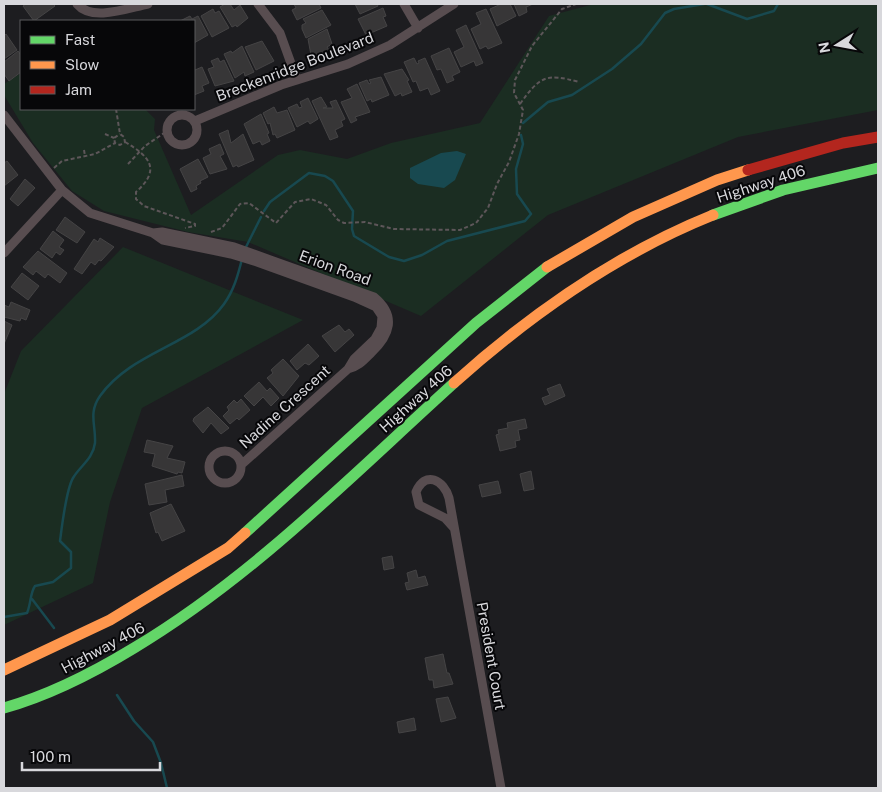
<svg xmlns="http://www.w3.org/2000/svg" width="882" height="792" font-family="'Public Sans',sans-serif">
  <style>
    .green { fill: #1b2d22 }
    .water { fill: #184950 }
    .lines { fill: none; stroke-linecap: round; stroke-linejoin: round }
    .stream { stroke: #184950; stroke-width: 2.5 }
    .building { fill: #373637; stroke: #454445 }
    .path { stroke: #5d5659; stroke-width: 2; stroke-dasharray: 4 2.5; stroke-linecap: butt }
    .street { stroke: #584d50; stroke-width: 9 }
    .fast { stroke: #63d668; stroke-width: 11 }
    .slow { stroke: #ff974d; stroke-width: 11 }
    .jam { stroke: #b3261e; stroke-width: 11 }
    .labels { text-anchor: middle; stroke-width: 4; stroke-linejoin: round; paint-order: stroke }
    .street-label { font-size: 15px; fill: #d8d8dc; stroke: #070709 }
  </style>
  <rect width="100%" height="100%" fill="#1d1d20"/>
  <path class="green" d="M594,4H878V110L738,137L548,215L421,316L248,242L188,232L104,211L72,191L33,143L4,95V84L21,73V109H145L155,119L154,130L191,215L278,155L300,150L347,159L391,143L480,123L549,16Z
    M123,247L303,320L142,408L110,502L93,583L4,625V394L21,351Z"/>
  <path class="water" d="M457,151L466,154L455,180L444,188L418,184L410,178V168L441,153Z"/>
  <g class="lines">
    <path class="stream" d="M707,4L747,19L774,11L778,4
      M523,123L548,102L572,95L612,69L641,44L665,13L674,9L704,4
      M264,211L270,202L309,173L325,176L333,181L353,211L352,229L354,236L389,257L404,261L422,255L447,241L525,221L531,214L517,194L516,169L523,144L521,135
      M245,249L261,217
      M32,599L54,628
      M4,617L27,613C31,604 30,593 35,586L53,582L71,568V552L60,541C62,526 66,490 73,478C80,466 93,459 95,443C96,425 88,413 100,396C132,351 195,345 224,304C234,290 238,275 242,259
      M117,695L134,721L153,742L161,763L167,788"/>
  </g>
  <path class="building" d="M26,4H53L55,6L34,21L23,6Z
    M225,4H230L234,10L240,5L248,18L237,27L236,25L232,27L220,7Z
    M294,4H319L321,8L297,20L292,10L296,8Z
    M355,4H377L378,6L360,14Z
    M501,4H510L516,16L497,26L490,9Z
    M514,4H533L526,7L527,12L519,16Z
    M383,8L386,16L383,17L387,26L366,35L358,19Z
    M213,9L215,13L219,11L229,28L212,37L201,16Z
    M486,9L502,43L488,49L486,46L480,49L471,29L481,24L476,13Z
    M322,10L331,25L306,38L302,29V25L306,23L303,19Z
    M190,16L192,19L198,16L208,35L194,43V21H180Z
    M466,25L483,63L476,66L474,61L461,67L454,52L464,47L456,30Z
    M327,29L332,44L327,47L329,50L317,55H311L308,39Z
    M6,34L17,50L4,59V36Z
    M262,41L274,61L256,70L245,47Z
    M242,46L254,72L245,76L244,72L235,78L224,54L231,51L232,53Z
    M449,48L460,72L452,76L454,80L447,83L441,69L437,70L431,56Z
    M18,51L21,55V72L9,81L4,74V62Z
    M218,58L220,62L224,60L234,81L215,86L208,69L214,67L211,61Z
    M414,58L417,64L419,63L418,61L425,58L440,91L431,95L428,88L420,91L416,81L413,82L404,62Z
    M202,67L209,83L202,86L204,91L194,95V68L195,70Z
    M402,69L409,80L407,81L412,92L402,96L401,93L395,96L384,74Z
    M381,77L389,95L372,102L371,99L367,101L359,83L367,80L369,84L371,83L369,80Z
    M357,84L370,112L355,117L357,120L351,123L341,102L352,98L347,89Z
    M321,97L327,107L323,108H333L330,102L336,100L345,119L341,121L343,126L335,130L338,137L330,140L312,101Z
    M308,98L318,119L310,124L308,121L297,127L288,108L297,104L299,108L302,107L300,102Z
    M274,107L277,113L287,110L295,130L277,138L275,134L273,135L270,123L268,124L263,113Z
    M261,114L269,133L267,134L270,141L262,145L260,141L253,144L244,124Z
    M228,130L231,143L243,134L254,160L238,167L237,165L233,167L219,134Z
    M220,144L224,154L220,156L227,169L210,174L203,158L211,154L209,149Z
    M198,159L208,177L200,181L201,183L196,186L197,189L191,192L180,169Z
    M7,161L18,175L4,186V163Z
    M25,179L35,188L18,206L10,199Z
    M65,217L85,232L77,243L56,230Z
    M53,231L64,240L59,247L64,250L60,255L56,252L52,258L40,249Z
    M100,238L114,247L101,261L99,260L95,265L91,262L82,274L74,269L94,239L98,242Z
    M38,251L67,273L60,283L48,274L45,278L36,271L33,275L23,267Z
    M22,273L39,286L28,300L11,287Z
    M11,302L30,310L26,320L21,318L20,321L4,317V305L9,307Z
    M4,321L12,325L4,344Z
    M339,325L345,332L349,329L354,335L335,352L322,336Z
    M308,344L319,356L309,365L305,363L297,370L290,361Z
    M283,359L299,376L283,396L267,378L273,373L271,370Z
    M259,382L267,391L270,388L279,398L271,406L263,397L254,406L244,396Z
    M560,384L565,396L545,405L542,398L550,395L547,389Z
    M241,399L250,410L239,420L237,418L230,424L223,416L229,410L227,407L234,400L237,403Z
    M208,407L229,428L221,434L211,423L203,433L193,421L194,418Z
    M525,419L527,428L518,430L520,440L515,441L516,447L500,451L496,435L499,434L498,430L508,428L507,423Z
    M147,440L173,446L167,458L185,462L182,473L178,472L177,474L152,466L155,454L144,452Z
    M531,471L534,489L524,491L520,474Z
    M182,475L184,486L165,490L167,502L149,505L145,484Z
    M498,481L501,493L482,497L479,485Z
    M171,504L185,531L162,541L158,532L156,533L150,513Z
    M392,556L394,568L384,570L382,558Z
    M416,570L418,578L425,576L428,585L407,590L405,583L409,582L407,573Z
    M443,654L447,673H449L453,684L434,688L433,680H429L425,658Z
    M448,697L456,718L441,722L436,699Z
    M414,718L416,730L399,733L397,722Z"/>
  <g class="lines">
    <path class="path" d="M520,104C540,76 546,73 579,82
      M116,109L120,134L124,137L125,142L120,145L115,143L114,138L120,134
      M105,134L114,138
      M125,142C149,156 162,169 136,192V199L144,206L195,224V226L185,228
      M84,150L85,156
      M128,164L145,146L167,131
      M54,168L62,161L95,154L115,143
      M211,232L222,228L240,204L249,203L276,223L295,202L311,199L326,205L338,220L344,223L365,222L394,229L460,230L476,223L488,208L497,184L509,162L519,134L523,110L514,93L515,80L532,46L562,9L576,4"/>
    <path class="street" d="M77,4C92,22 128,8 148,4
      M258,4L280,33L297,80
      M404,4L418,28
      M167 130a15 15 0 1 1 30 0a15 15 0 1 1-30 0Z
      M4,115L62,190L90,213L153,233L163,240L231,254L257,262L354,297L376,307L382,316L381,328L375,339L354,359L348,369L241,465
      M195,121L281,85L348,64L390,45L454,4
      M153,233L162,232L234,247L374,297C397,316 390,335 371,353C363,361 359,366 348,369
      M4,253L62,190
      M209 467a16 16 0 1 1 32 0a16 16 0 1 1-32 0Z
      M454,528L445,518L419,505L416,492C425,470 444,480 449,498L501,788"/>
    <path class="fast" d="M713,215L783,190L878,168
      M245,533L476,323L547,267
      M4,708C50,695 93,673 134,648C254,576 351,476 454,383"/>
    <path class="slow" d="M547,267L633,217L717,180L748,170
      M454,383C532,313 616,254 713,215
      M4,670L110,620L228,548L245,533"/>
    <path class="jam" d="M748,170L843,143L878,137"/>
  </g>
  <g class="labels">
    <g class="street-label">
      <text transform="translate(295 67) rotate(-21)" y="5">Breckenridge Boulevard</text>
      <text transform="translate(761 184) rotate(-18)" y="5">Highway 406</text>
      <text transform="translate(335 268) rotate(20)" y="5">Erion Road</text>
      <text transform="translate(416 399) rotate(-42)" y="5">Highway 406</text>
      <text transform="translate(285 407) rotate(-42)" y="5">Nadine Crescent</text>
      <text transform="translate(103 648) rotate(-28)" y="5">Highway 406</text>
      <text transform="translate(491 656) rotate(80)" y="5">President Court</text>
    </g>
  </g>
  <rect width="882" height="792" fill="none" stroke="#d8d8dc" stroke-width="10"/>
  <rect x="20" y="20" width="175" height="90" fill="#070709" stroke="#5b5b5d"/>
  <rect x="30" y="36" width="25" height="8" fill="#63d668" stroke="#5b5b5d"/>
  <text x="65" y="45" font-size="15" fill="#d8d8dc">Fast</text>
  <rect x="30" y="61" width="25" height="8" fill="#ff974d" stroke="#5b5b5d"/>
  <text x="65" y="70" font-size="15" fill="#d8d8dc">Slow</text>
  <rect x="30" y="86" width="25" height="8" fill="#b3261e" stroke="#5b5b5d"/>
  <text x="65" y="95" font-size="15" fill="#d8d8dc">Jam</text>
  <g transform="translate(837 45) rotate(259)" stroke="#070709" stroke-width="4" paint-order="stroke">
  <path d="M0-4L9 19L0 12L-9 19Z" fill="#d8d8dc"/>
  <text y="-8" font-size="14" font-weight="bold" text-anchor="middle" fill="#d8d8dc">N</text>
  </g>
  <path d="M22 762v8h138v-8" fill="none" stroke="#d8d8dc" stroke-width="2.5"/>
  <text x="30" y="762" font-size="15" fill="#d8d8dc" stroke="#070709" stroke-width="4" paint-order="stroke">100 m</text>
</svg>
